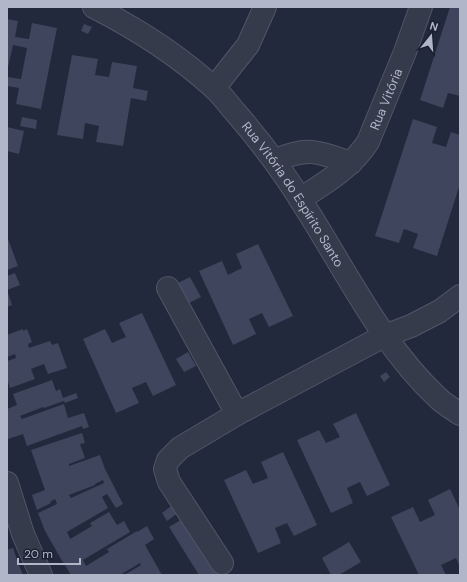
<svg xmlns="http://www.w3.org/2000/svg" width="467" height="582" font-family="'DM Sans',sans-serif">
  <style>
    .building { fill: #3e455c; fill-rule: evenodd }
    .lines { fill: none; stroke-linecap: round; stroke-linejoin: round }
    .minor-casing { stroke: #515667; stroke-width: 24 }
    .minor { stroke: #363b4c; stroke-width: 22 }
    .labels { text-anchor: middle; stroke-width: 3.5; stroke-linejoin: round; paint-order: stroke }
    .street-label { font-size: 13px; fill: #b1b6c8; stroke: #1b2131 }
  </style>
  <rect width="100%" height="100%" fill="#22293c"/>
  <path class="building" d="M450,7H460V96L448,93L443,108L420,100Z
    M7,19L18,21L15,37L29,39L32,23L57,28L41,109L16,104L19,88L7,86V77L21,79L27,48L13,45L7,72Z
    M84,24L92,27L88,34L81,31Z
    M72,55L98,59L95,75L109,77L112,62L137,66L133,88L148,91L146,101L131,98L123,146L96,142L99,126L85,123L83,139L57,135Z
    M22,117L37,120L36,129L20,126Z
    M413,119L437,127L432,143L446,147L451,132L460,135V184L437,256L413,248L418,234L404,229L399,243L375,236Z
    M7,127L24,131L19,154L7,151Z
    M7,236L18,266L7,270L8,250Z
    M258,244L293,316L269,327L262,313L249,319L256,334L233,345L199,271L222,261L228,275L242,268L236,254Z
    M15,273L20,285L7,290L12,305L7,307V276Z
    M190,277L201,297L189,303L178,283Z
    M142,313L176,385L153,396L146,382L132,388L139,403L116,413L83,339L105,329L112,343L126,337L119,323Z
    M23,329V331L27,329L32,342L28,344L29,348L50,341L52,345L58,343L67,368L48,374L44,364L31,369L35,379L10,388L7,379V361L16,358L15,354L7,357V335Z
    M188,352L196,366L184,372L176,359Z
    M386,372L390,377L384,382L380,376Z
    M52,380L56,391L60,389L63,398L76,393L78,398L65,403L64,401L44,408L43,407L20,416L22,419L64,404L68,418L84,413L89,427L83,429L82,426L27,446L23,434L8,439L7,409L17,405L13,394Z
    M356,413L390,485L367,496L360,482L347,488L353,503L331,513L297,440L319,430L326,443L340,437L333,424Z
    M82,433L85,443L80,444L85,458L69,464V466L100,455L105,469L123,504L116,508L107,494L102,497L108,508L67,532L69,536L70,539L92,526L90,523L109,512L117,525L124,521L130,532L83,560L86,566L109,552L107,549L137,531V532L147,526L154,539L145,545L162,575H124L141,565L140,563L120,575H71L61,559L45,531L38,513L57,504L55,499L50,502L51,503L37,510L32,495L45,490L31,450ZM103,480L104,483L71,498L69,495L95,485V484Z
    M283,452L317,525L294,536L287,523L275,528L281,543L258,553L224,480L246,470L253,484L268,478L261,462Z
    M450,489L460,510V567L456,558L441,565L446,575H419L391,517L413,507L420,522L435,515L428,500Z
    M174,504L179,512L167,521L162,513Z
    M184,518L220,575H199L169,527Z
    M349,542L361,562L339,575H331L322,558Z
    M13,548L18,563L23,575H7V550Z"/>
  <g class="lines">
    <defs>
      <g id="minor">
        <path id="s1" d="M94,7C137,29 178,55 214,88C222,95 228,104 236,113C262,143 286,175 307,210C347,273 383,347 438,398C444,404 453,409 460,414"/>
        <path d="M214,88L248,45L265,7"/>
        <path d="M275,160C286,156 299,151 312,152C325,153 339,159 351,163"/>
        <path id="s2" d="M300,199C325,183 352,167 368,142L405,52L421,7"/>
        <path d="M168,288L237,414"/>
        <path d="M7,483L23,534L41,575"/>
        <path d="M222,563L169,482L165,469L168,460L180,448L237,414L384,336L411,326L440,311L460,296"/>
      </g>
    </defs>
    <use href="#minor" class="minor-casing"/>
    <use href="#minor" class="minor"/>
  </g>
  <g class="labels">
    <g class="street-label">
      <text dy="5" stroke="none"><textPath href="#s2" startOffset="136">Rua Vitória</textPath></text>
      <text dy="5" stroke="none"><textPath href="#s1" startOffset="278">Rua Vitória do Espírito Santo</textPath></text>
    </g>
  </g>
  <rect width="467" height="582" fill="none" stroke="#b1b6c8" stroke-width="16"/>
  <g transform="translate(431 36) rotate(17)" stroke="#1b2131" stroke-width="3" paint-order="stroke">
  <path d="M0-3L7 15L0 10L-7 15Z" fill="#b1b6c8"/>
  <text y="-6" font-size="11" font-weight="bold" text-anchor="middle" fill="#b1b6c8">N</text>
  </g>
  <path d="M18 558v6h62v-6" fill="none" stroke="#b1b6c8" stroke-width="2"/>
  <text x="24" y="558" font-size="12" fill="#b1b6c8" stroke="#1b2131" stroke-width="3" paint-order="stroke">20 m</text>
</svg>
